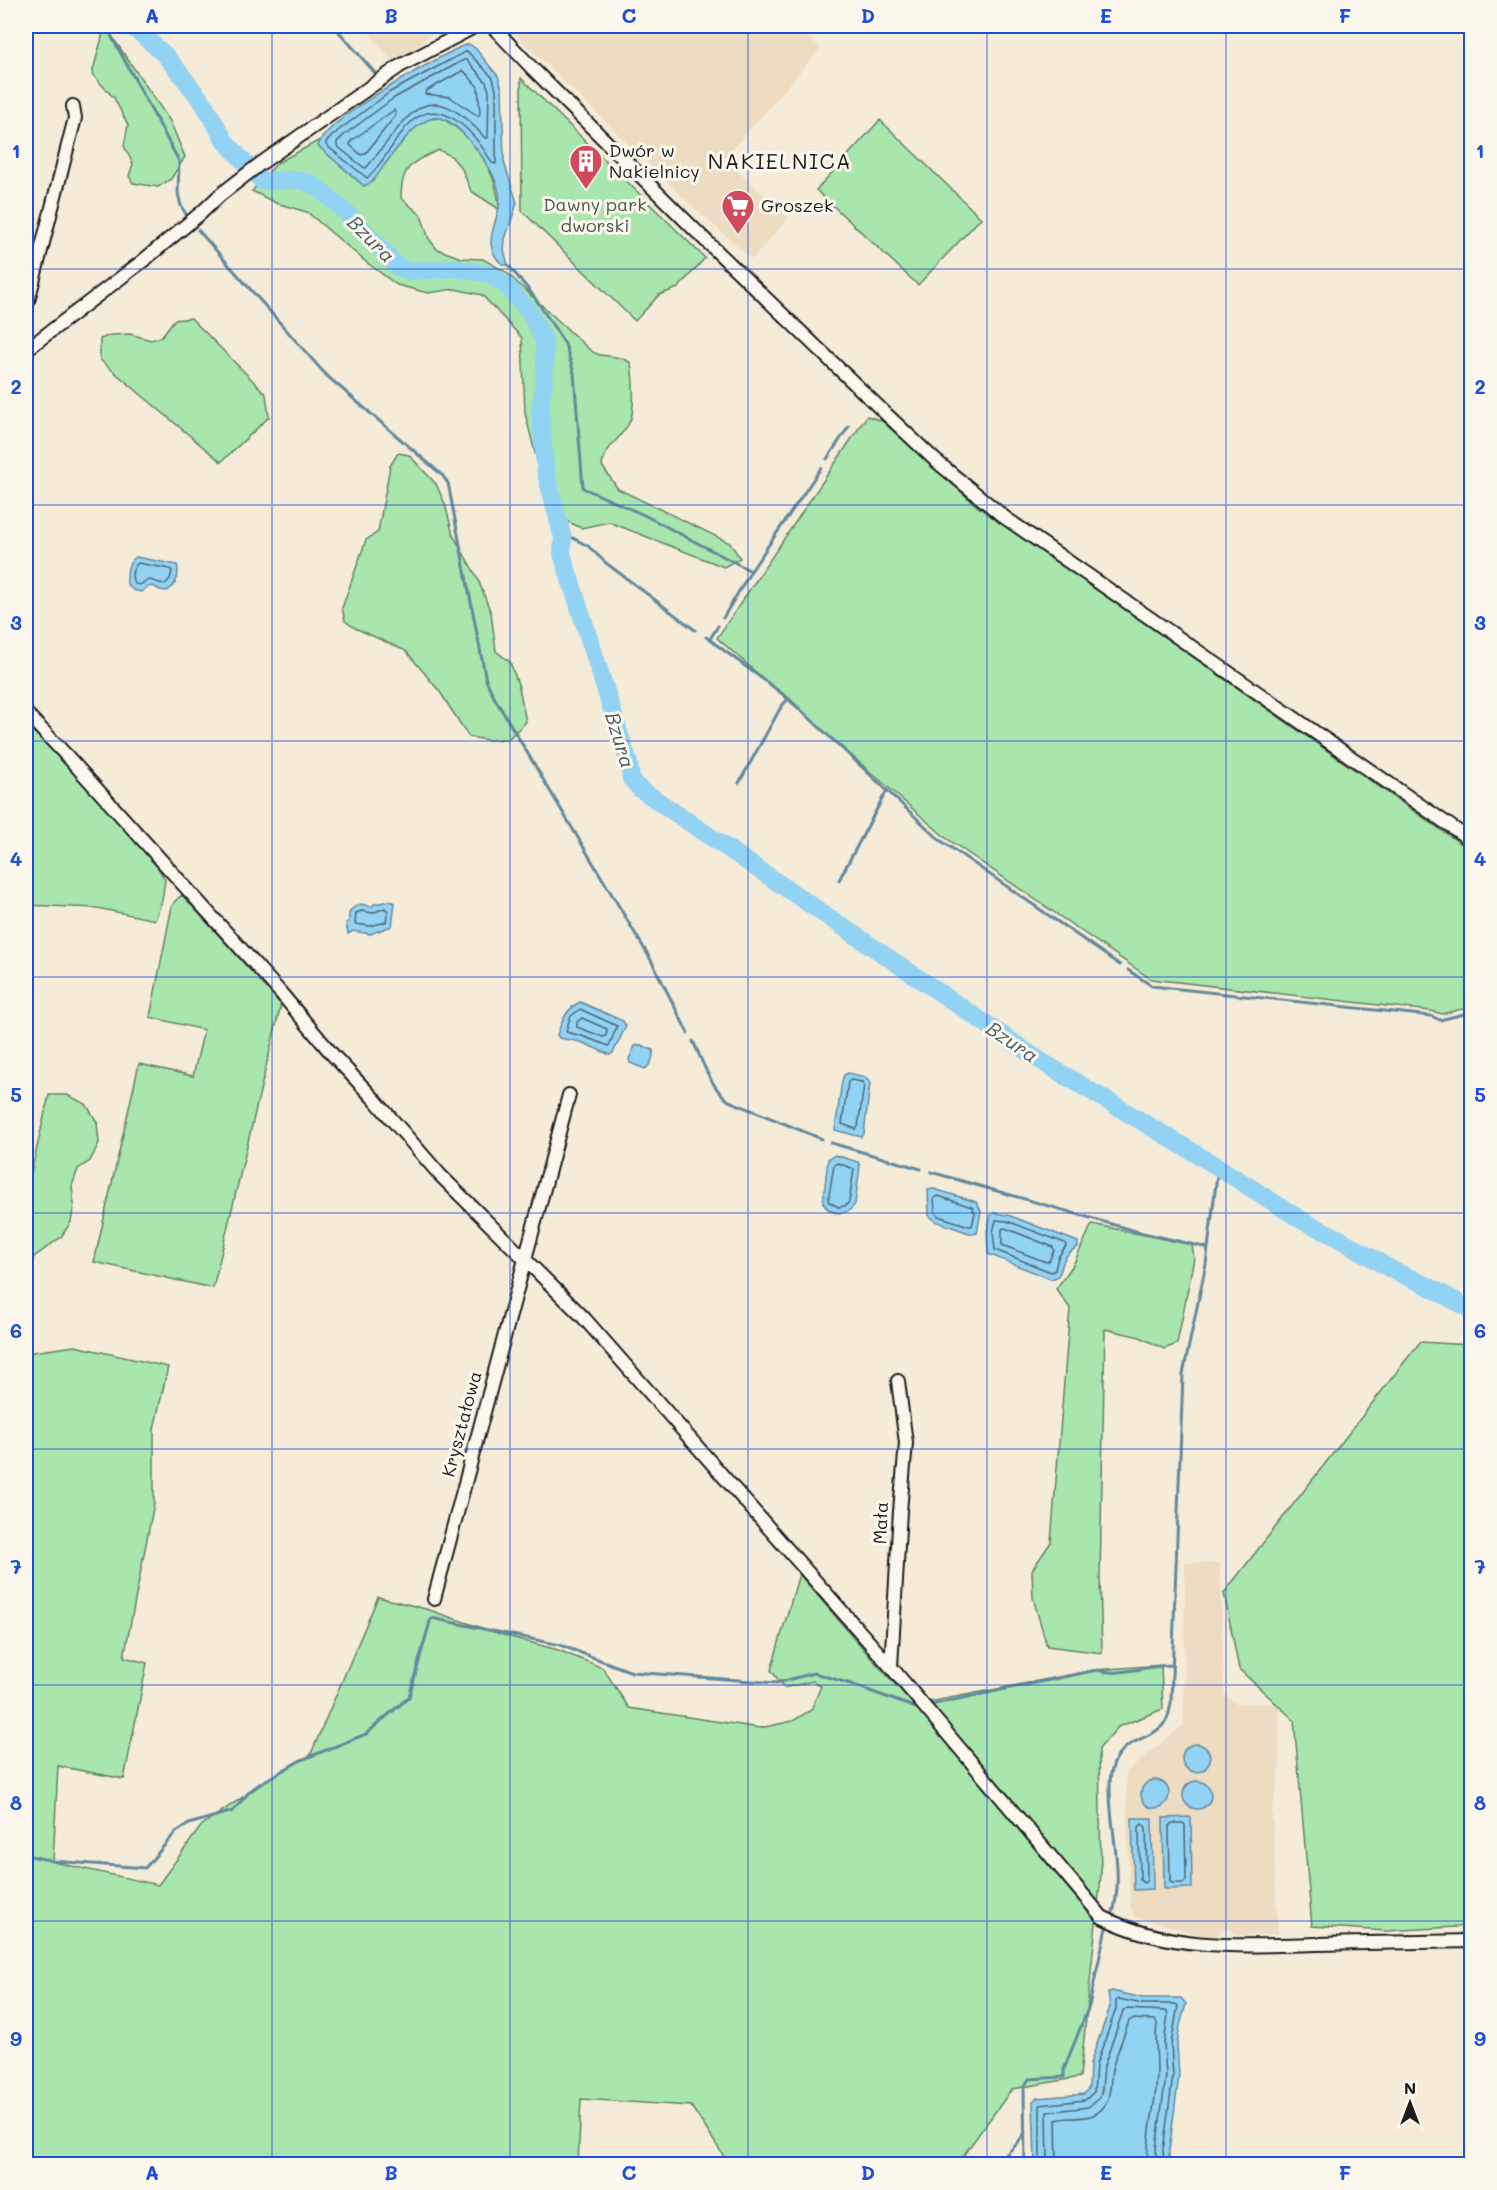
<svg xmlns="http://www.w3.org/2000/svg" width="1497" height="2190" font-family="Mali,sans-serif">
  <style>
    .built { fill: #eddcc2 }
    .green { fill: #a8e6ae; stroke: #628165; stroke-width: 1.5 }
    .water { fill: #92d2f3; stroke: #63899d; stroke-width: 1.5 }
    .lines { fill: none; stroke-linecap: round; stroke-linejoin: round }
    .shore { stroke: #4b6572; stroke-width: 1.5 }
    .stream { stroke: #63899d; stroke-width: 3 }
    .river { stroke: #92d2f3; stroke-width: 18 }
    .minor-casing { stroke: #1c1c1c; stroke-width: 16 }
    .minor { stroke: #fbf7ec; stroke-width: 12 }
    .grid { fill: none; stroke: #1d4ed8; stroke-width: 1.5; stroke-opacity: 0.55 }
    .labels { text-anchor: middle; stroke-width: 6; stroke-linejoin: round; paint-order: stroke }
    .poi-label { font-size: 18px; fill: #1c1c1c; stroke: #fbf7ec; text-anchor: start }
    .park-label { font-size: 18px; fill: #465948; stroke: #fbf7ec }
    .street-label { font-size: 18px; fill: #1c1c1c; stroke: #fbf7ec }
    .water-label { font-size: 20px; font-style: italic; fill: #455c67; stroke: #fbf7ec }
    .quarter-label { font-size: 21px; letter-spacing: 1.5px; fill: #1c1c1c; stroke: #fbf7ec }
    .neatline { fill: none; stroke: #1d4ed8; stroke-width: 2 }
    .grid-label { font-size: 20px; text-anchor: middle; font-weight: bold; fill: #1d4ed8 }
  </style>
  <rect width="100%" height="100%" fill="#f5ebd9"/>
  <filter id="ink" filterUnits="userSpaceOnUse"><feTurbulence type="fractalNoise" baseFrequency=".0167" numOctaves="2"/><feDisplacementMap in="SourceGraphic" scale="12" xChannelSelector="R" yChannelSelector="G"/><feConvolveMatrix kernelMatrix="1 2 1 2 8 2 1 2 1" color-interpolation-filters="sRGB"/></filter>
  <g filter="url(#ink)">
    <path class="built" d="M364,26H433L437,30L394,64Z
      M507,26H795L821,48L724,159L789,218L752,259L687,201Z
      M1185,1563H1220L1224,1694L1237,1704L1279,1703L1280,1769L1272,1811L1278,1934L1236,1936L1230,1929L1220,1930L1218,1936H1205L1135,1917L1130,1905L1126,1772L1184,1725Z"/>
    <path class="green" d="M105,26L170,121L185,157L171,179L158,187L133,183L129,176L133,164L124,146L128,125L114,98L92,74Z
      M521,78L705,258L678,288L659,295L635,321L522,211Z
      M441,118C473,134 498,173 499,209L471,191L462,169L451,156L439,150C412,162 401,166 401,198L421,215L429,239L437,249L461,258L483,259L506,272L590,350C603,360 614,352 631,363C633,377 636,411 629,423C620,440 605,446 602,466L618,489L730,543L740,558L724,567L609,522L581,528L550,513L525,413L522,338L482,295L455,289L428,293L397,285L366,262L307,212L276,203L252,191L277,163L320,140L319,146L364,186L415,127L429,119Z
      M880,120L981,218L918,285L816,190Z
      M191,318L266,394L269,417L221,462L100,360V339L111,335L130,334L151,340L161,337L174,320Z
      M867,416L882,421L978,507L1471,851V1007L1442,1014L1431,1011L1151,979L946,838L717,638Z
      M398,453L409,455L436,484L445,504L453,535L477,577L491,613L496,651L510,662L519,687L526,722L508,739L488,740L469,737L440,692L406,651L355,628L345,621L342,608L366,540L378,532L390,466Z
      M26,724L87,787L157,866L165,880L162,900L155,920L97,908L26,905Z
      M182,895L281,1004L213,1288L94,1262L139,1064L193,1076L204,1030L150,1017L172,906L175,901Z
      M49,1095H67L86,1104L97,1122L99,1143L90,1161L78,1169L72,1186L74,1204L71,1222L61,1237L34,1257L26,1279V1195Z
      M1092,1224L1192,1245L1194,1258L1177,1344L1164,1349L1140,1337L1105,1329L1100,1577L1102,1653L1047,1646L1033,1598L1032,1570L1051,1542L1070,1308L1056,1289L1073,1265Z
      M1420,1342L1471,1345V1926L1386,1931L1312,1926L1294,1720L1239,1669L1224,1593Z
      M75,1346L168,1367L154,1429V1503L124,1657L147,1663L124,1779L58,1766L53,1862L158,1885L202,1825L275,1775L310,1756L378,1597L426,1609L503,1635L558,1650L603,1668L629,1708L760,1728L793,1721L811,1710L821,1686L813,1681L784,1688L771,1670L799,1574L873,1660L914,1705L1094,1670L1161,1665L1163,1709L1118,1727L1099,1749L1101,1875L1080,2077L1012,2089L957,2164H729L691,2106L581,2099L578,2164H26V1353Z"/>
    <path class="water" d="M469,44L475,48L498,76L502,89L504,162L517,203L505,239L504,250L508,265H503C476,242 504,219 499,192C495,174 481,154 469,140C462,132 451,120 440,118C415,114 386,165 372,182L364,186L318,146C324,119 433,61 460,47Z
      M136,557L177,565C180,574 176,586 167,591L160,590L153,586L148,587L141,592L133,590L127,584C127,573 126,564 136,557Z
      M390,901L395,903L392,926L370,934L353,931L348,934L346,923L349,921C348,909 352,908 361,904L372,907L374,904Z
      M580,1002L623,1021L626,1026L613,1053L610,1055L581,1042L559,1038L557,1035C562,1021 566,1009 580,1002Z
      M641,1045L653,1050C654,1056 651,1065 645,1069L630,1063L629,1059L635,1046Z
      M848,1073L865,1077L870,1083L864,1134L861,1137L835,1130L842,1081L844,1075Z
      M835,1155L858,1162L860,1166L855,1204C848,1217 830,1215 823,1203L828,1159Z
      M934,1189L976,1202L981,1211L977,1233L972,1234L935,1221L929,1215L928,1190Z
      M994,1213L1008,1215L1078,1242V1247C1072,1250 1067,1253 1064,1260C1060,1269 1062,1277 1051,1279L988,1254L987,1231L991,1215Z
      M1182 1758a14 14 0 1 1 28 0a14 14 0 1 1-28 0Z
      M1141 1794a14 14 0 1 1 28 0a14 14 0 1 1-28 0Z
      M1183 1795a14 14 0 1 1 28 0a14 14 0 1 1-28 0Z
      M1191,1817L1192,1888L1164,1889L1163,1818Z
      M1132,1818H1152L1153,1889L1134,1890Z
      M1112,1991L1143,1998H1181L1186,2004L1180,2025L1177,2045L1179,2076L1169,2151V2164H1035L1033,2101L1037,2098L1084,2094L1089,2088L1090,2064L1110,2007L1108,1993Z"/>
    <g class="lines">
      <path class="shore" d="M467,51L493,78L496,90V164L492,163C477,136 442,92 410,123C394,139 384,163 367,178L326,145V142L339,130L390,92Z
        M464,60H467L486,82L489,91L488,138H485C424,68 408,120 366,168L363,167L337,146V142L344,135L394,98Z
        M462,71L465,72L478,87L480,113L478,116L450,97L425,94L426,91Z
        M394,110L396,115L365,154L361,155L350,145L351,141Z
        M138,563L170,569L172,571L170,579L165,584C154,584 153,575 140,585L135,584C130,578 132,568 138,563Z
        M385,908L388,911L386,922L370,926L355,924L356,913L362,911L372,913Z
        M580,1009L617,1026L609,1046L582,1036L566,1032L570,1017Z
        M582,1018L607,1029L606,1036L603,1037L577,1027V1022Z
        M851,1080L862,1082L864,1085L858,1127L856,1129L842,1124L848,1082Z
        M838,1163L854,1169L849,1202L845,1206L838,1207L828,1201L834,1165Z
        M938,1196L972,1207L975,1213L972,1226H969L938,1216L935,1212L934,1199Z
        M996,1220L1007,1221L1065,1243L1066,1246L1058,1257L1055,1270L1051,1272L995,1250L993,1232Z
        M1005,1228L1053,1247L1054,1250L1049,1261L1046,1262L1002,1245V1229Z
        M1172,1823H1183L1185,1825L1186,1880L1184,1883H1172L1170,1881L1169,1826Z
        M1142,1824L1146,1827L1147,1881L1144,1883L1140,1880L1139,1827Z
        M1040,2164V2105L1085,2100L1094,2092L1096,2065L1116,2009V2001L1119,1999L1142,2004H1176L1178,2006L1171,2044L1173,2076L1163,2150L1164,2164
        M1048,2164L1047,2112L1088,2107L1100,2097L1102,2089L1104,2066L1123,2011L1126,2009L1166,2011L1168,2014L1164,2044L1166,2076L1156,2149V2164
        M1057,2164L1056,2120C1067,2116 1082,2120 1093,2115C1115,2105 1108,2084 1113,2065C1118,2050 1124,2036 1129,2021L1132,2019L1155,2020L1157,2023C1155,2041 1157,2057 1157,2075C1156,2105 1147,2134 1147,2164"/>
      <path class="stream" d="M106,26L179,161L178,193L181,206L186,214
        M334,26L375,73
        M198,230L326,375L442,475L448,483L486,680L494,697L651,960L688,1033
        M508,265L533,295L565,344L574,373L583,488L644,515L751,571
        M827,459L849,426
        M563,538H573L588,546L606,563L695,630
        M723,618L751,571L821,468
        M706,637L788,698L940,840L1120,965
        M710,639L718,626
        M739,783L781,707L788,699
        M839,880L887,790
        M1128,970L1152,986L1431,1016L1440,1020L1472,1012
        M693,1041C703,1062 710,1087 729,1101L822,1139
        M831,1143L921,1169
        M931,1172L1139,1232L1208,1248
        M930,1705L1097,1670C1119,1677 1149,1665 1173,1665
        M26,1855L53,1861L145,1868L176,1832L189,1824L233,1811L250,1791L261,1783L299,1761L366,1734L409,1697L431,1618L560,1645L632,1672L776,1683L814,1673L851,1684L916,1708
        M1112,1916C1123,1882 1114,1844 1111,1810C1110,1798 1109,1785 1111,1773C1119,1735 1152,1743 1166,1721C1169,1716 1170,1708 1171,1703L1183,1374L1206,1264L1218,1167
        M996,2164L1016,2145L1025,2133
        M1025,2164L1024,2087L1029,2079L1064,2077V2069L1089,2006L1106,1928"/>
      <path class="river" d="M132,26L165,55L179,72L204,104L225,141L261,180C275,183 289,178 303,181C327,187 379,247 397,266L409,271L456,268L491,275L508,287L530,313L544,340L545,371L540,411L546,474L563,538L562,554L629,763L631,779L640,789L1039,1060L1218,1167L1303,1221L1338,1238L1394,1271L1426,1285L1472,1310"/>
      <defs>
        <path id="minor" d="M492,26L533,69L700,235L884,412L936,461L1004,517L1472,841
          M26,309L75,118L73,106
          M26,350L144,260L201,213L220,195L260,164L400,66L476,26
          M26,713L68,757L280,992L332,1054L376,1101L440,1175L584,1318L891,1667L1102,1917C1169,1951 1244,1946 1316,1944C1368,1943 1420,1942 1472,1941
          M434,1599L569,1095
          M891,1667L900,1511L906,1443L898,1381"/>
      </defs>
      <use href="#minor" class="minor-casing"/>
      <use href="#minor" class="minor"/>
    </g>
  </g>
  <path class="grid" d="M272,26V2164M510,26V2164M748,26V2164M987,26V2164M1226,26V2164M26,269H1472M26,505H1472M26,741H1472M26,977H1472M26,1213H1472M26,1449H1472M26,1685H1472M26,1921H1472"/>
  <defs>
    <symbol id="building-pin" viewBox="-11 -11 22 30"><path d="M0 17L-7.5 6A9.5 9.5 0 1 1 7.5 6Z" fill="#d1495b" stroke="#fbf7ec"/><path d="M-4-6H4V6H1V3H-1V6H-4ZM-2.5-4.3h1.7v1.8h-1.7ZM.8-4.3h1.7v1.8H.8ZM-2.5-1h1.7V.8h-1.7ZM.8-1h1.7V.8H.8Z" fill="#fff"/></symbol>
    <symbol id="supermarket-pin" viewBox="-11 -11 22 30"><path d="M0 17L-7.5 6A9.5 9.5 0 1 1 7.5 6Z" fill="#d1495b" stroke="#fbf7ec"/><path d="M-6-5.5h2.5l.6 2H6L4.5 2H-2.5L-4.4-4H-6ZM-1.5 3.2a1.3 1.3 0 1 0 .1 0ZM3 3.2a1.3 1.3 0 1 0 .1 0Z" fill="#fff"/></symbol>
  </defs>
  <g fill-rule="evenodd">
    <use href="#building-pin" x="567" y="142" width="38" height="52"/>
    <use href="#supermarket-pin" x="719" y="187" width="38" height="52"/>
  </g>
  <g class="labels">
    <g class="poi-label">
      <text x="609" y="157">Dwór w<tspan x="609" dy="21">Nakielnicy</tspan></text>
      <text x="761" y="212">Groszek</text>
    </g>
    <g class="park-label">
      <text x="595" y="211">Dawny park<tspan x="595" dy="21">dworski</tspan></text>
    </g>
    <g class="street-label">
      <text transform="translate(462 1424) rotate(-75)" y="6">Kryształowa</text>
      <text transform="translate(881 1523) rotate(-87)" y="6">Mała</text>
    </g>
    <g class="water-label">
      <text transform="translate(371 239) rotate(45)" y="7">Bzura</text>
      <text transform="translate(620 740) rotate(73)" y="7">Bzura</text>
      <text transform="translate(1012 1042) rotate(34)" y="7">Bzura</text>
    </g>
    <g class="quarter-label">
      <text x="780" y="169">NAKIELNICA</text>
    </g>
  </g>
  <rect width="1497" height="2190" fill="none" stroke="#fbf7ec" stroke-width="66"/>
  <g transform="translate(1410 2103)" stroke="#fbf7ec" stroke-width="4.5" paint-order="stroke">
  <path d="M0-4.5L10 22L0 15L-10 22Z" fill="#1c1c1c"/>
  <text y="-9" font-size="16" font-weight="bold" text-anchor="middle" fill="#1c1c1c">N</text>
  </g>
  <rect x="33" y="33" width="1431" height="2124" class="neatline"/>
  <g class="grid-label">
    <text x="152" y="23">A</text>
    <text x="391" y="23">B</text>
    <text x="629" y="23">C</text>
    <text x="868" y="23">D</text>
    <text x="1106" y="23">E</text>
    <text x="1345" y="23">F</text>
    <text x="16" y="158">1</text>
    <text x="1480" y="158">1</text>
    <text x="16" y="394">2</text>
    <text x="1480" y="394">2</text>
    <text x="16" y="630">3</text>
    <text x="1480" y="630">3</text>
    <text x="16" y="866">4</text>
    <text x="1480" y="866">4</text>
    <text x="16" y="1102">5</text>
    <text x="1480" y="1102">5</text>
    <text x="16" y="1338">6</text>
    <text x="1480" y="1338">6</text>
    <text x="16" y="1574">7</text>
    <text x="1480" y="1574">7</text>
    <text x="16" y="1810">8</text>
    <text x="1480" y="1810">8</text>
    <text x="16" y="2046">9</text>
    <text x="1480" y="2046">9</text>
    <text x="152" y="2180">A</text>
    <text x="391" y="2180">B</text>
    <text x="629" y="2180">C</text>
    <text x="868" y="2180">D</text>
    <text x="1106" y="2180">E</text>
    <text x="1345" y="2180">F</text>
  </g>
</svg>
